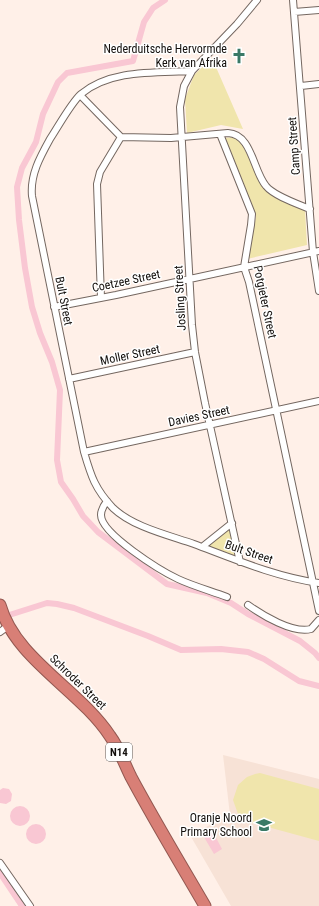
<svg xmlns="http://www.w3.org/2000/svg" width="319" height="906" font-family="'Roboto Condensed',sans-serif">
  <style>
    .built { fill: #f7e2d6 }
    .green { fill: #f0e5ac }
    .water { fill: #f9c7d3 }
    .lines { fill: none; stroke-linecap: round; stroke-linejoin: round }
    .canal { stroke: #f9c7d3; stroke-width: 6 }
    .street-casing { stroke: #746760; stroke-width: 8 }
    .highway-casing { stroke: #935851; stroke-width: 13 }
    .street { stroke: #fff; stroke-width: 6 }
    .highway { stroke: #d87f76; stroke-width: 11 }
    .labels { text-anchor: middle; stroke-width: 3; stroke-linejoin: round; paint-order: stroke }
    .shield { fill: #fff; stroke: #5a5755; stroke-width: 1 }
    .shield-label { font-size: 11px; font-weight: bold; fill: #130f0c }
    .poi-label { font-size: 12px; fill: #130f0c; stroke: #fff; text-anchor: end }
    .street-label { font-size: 12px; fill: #130f0c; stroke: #fff }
  </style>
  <rect width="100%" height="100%" fill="#fff0e8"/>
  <path class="built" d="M223,755L319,779V906H231L190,835L230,815Z"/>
  <path class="green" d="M212,58L243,129L221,125L187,133L185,99L194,75Z
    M235,137L241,142L264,189L305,211L307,245L247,259L256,217L224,138Z
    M231,527L238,557L208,546Z
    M260,773L319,789V841L249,822L238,814L233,800L238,785L247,777L255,774Z"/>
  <path class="water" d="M3,788L9,789L12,794L11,801L6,804L0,803V790Z
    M10 816a10 10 0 1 1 20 0a10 10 0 1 1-20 0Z
    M26 834a10 10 0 1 1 20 0a10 10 0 1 1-20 0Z
    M213,832L222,849L214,854L204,837Z"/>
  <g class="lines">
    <path class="canal" d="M165,0L153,8L144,22L133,61L67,73L58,82L43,114L36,142L22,168L17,187L19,220L25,268L32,307L40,333L52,362L60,390L57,460L61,482L73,499L83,516L98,532L167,584L207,593L231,603L248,614L300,641L315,653L319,658
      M3,617L47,603L57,604L74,608L148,636L181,650L221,649L248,652L264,659L299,681L319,686
      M0,873L22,906"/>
    <defs>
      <path id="street" d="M257,0L237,24L192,71C156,73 111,69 81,94C71,103 58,127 50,139C40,157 30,175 32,196L84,452C91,476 95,489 113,508C133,527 168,535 194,544C234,559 276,577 319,583
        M293,0L313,252L319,291
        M294,12L319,10
        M192,71L184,86L180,107L192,325L195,352L205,403L240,562
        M301,86L319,84
        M80,95L121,137L171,138L228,133C252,134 253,171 266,186C274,196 298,204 310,209
        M220,134L252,214L251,225L244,267L249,282L319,611
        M101,298L97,184L100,172L121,137
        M54,307L116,295L319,251
        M69,379L195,352
        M84,452L319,401
        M107,501C104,505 101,510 101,515C101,534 161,571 178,579C193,586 211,591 227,597
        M202,547L232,523
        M248,605C262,615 293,634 311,629L319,620
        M0,632L8,626
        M0,863L30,906"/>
      <path id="highway" d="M0,605C15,659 80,690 110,736C119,748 124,763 131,777C154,820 180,863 205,906"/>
    </defs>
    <use href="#street" class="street-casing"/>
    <use href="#highway" class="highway-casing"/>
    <use href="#street" class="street"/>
    <use href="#highway" class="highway"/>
  </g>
  <defs>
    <symbol id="church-bare" viewBox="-9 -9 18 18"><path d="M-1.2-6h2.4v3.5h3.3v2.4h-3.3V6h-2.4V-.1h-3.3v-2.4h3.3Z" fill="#3a7966" stroke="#fff" stroke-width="2.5" paint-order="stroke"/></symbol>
    <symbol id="school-bare" viewBox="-9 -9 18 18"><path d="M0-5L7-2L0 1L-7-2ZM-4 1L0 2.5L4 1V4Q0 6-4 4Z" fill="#3a7966" stroke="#fff" stroke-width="2.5" paint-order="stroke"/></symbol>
  </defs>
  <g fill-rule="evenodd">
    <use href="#church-bare" x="228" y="45" width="22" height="22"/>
    <use href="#school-bare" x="253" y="814" width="22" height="22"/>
  </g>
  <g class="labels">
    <rect class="shield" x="106" y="743" width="26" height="18" rx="3"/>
    <g class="shield-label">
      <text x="119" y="756">N14</text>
    </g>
    <g class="poi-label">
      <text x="227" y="53">Nederduitsche Hervormde<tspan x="227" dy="14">Kerk van Afrika</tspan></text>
      <text x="252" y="822">Oranje Noord<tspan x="252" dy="14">Primary School</tspan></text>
    </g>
    <g class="street-label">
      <text transform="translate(294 146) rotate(-94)" y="4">Camp Street</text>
      <text transform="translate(126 281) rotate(-12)" y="4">Coetzee Street</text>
      <text transform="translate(180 298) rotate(-93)" y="4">Josling Street</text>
      <text transform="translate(64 301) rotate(79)" y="4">Bult Street</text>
      <text transform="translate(265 302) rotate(78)" y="4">Potgieter Street</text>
      <text transform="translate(130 355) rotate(-12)" y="4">Moller Street</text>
      <text transform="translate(199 416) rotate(-12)" y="4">Davies Street</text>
      <text transform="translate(249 552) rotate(19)" y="4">Bult Street</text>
      <text transform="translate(78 682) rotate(44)" y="4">Schroder Street</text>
    </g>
  </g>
</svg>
